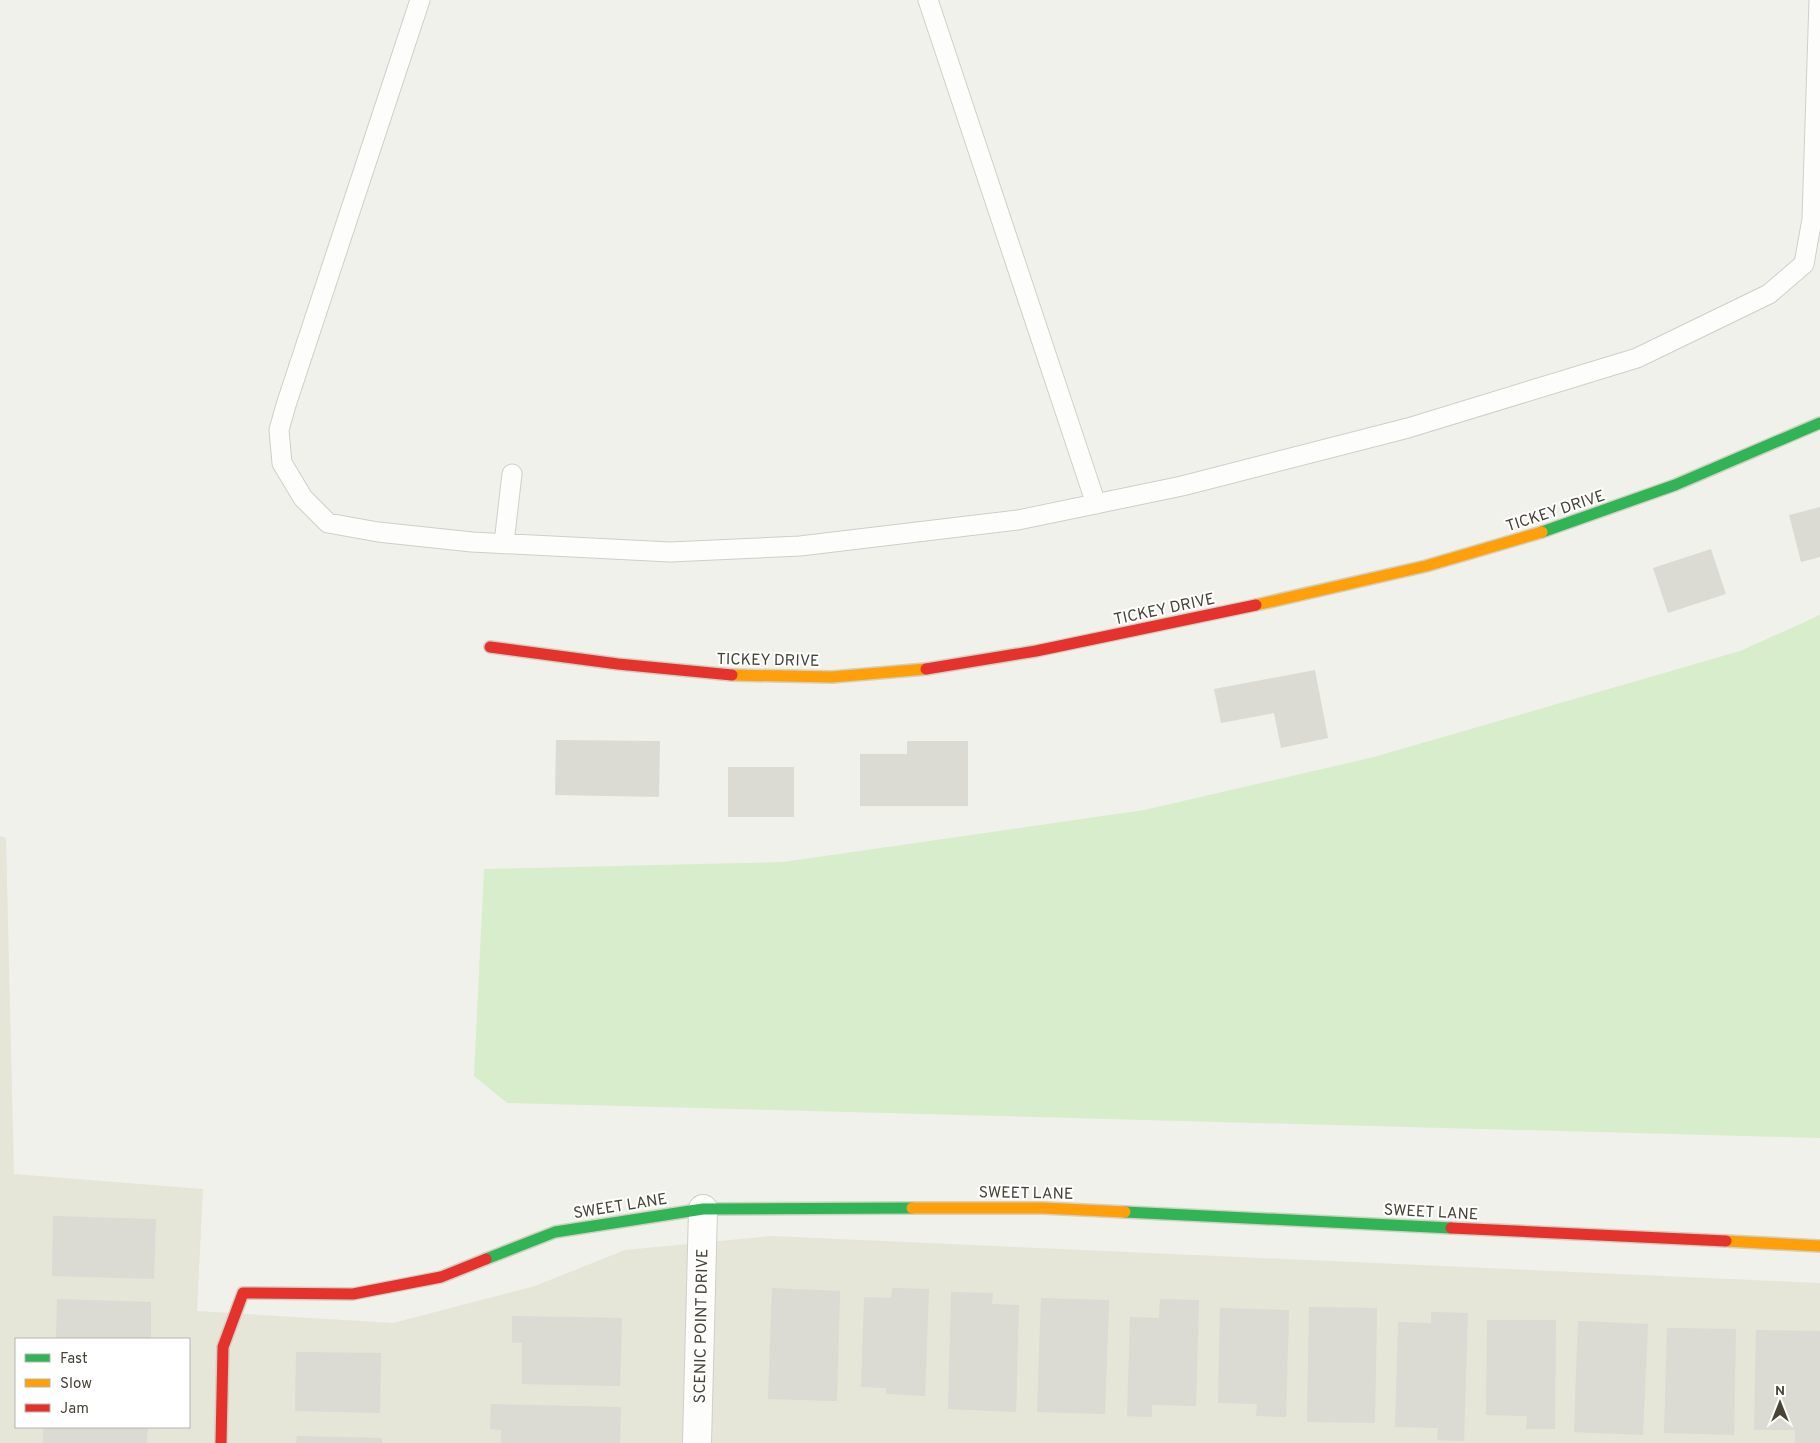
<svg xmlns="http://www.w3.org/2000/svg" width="1820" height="1443" font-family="Overpass,sans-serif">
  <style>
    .residential { fill: #e5e5d8; fill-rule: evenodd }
    .green { fill: #d8edcb }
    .building { fill: #dbdad3 }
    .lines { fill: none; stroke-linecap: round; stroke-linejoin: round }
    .lane-casing { stroke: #cfcfc8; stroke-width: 21 }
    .street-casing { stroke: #cfcfc8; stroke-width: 30 }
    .fast-casing { stroke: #d1d0c2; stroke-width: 14 }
    .slow-casing { stroke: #d1d0c2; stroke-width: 14 }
    .jam-casing { stroke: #d1d0c2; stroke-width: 14 }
    .lane { stroke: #fdfdfc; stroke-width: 19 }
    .street { stroke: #fdfdfc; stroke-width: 28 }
    .fast { stroke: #30b455; stroke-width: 11 }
    .slow { stroke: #ff9f0a; stroke-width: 11 }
    .jam { stroke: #e5322d; stroke-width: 11 }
    .labels { text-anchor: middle; stroke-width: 4; stroke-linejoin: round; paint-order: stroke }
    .street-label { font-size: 16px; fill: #484537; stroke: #fff }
  </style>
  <rect width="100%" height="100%" fill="#f1f1eb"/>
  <path class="residential" d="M0,836L6,838L14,1174L203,1189L197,1311L393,1323L535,1286L625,1250L771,1236L1820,1283V1443H0ZM16,1339H189V1427H16Z"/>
  <path class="green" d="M1820,615V1138L507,1103L474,1076L484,869L783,862L1144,810L1374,757L1740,651Z"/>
  <path class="building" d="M1820,507V557L1801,562L1789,515Z
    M1711,549L1726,594L1668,613L1653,568Z
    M1315,670L1328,738L1281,748L1274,713L1221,723L1214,689Z
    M556,740L660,741L659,797L555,795Z
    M907,741H968V806H860V754H907Z
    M728,767H794V817H728Z
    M53,1216L156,1219L154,1279L52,1276Z
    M772,1288L840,1291L837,1401L768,1399Z
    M892,1288L929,1289L925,1396L886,1394V1388L861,1387L864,1297L891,1298Z
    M951,1292L993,1293L992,1304L1019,1305L1016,1412L948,1409Z
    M1041,1298L1109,1300L1105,1414L1037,1412Z
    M57,1299L151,1302V1339H56Z
    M1160,1299L1199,1300L1196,1406L1152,1405V1417L1127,1416L1130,1317L1159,1318Z
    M1309,1307L1377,1308L1375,1423L1307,1422Z
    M1220,1308L1289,1310L1286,1417L1256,1416L1257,1404L1218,1403Z
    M1431,1312L1468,1313L1464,1441L1437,1440L1438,1428L1395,1427L1398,1322L1431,1323Z
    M512,1316L622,1318L620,1386L522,1384V1343H512Z
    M1487,1320H1556L1555,1429H1526L1527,1416L1486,1415Z
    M1578,1321L1648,1324L1643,1435L1574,1432Z
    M1667,1328L1736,1329L1734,1435L1664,1433Z
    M1756,1330L1820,1331V1443H1795V1430H1754Z
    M296,1352L381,1353L380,1413L295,1411Z
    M491,1404L621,1407L620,1443H501V1430L490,1429Z
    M43,1427H148L147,1443H43Z
    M297,1436L382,1438V1443H296Z"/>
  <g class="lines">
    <defs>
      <path id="lane" d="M420,0L286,405L279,430L282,463L303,498L328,523L378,532L472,542L670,552L800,546L1018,520L1182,486L1408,428L1637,358L1769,294L1804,264L1812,219L1819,0
        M928,0L1096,504
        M504,543L512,474"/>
      <path id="street" d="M697,1443L703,1209"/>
      <path id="fast" d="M1542,532L1675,485L1820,423
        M1125,1212L1451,1228
        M486,1259L555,1232L703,1209L912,1208"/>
      <path id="slow" d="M1256,605L1426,566L1542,532
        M732,675L832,677L926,669
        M912,1208H1043L1125,1212
        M1726,1241L1820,1246"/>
      <path id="jam" d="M490,647L618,664L732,675
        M926,669L1036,651L1256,605
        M1451,1228L1726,1241
        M221,1443L223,1347L243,1293L353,1294L441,1277L486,1259"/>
    </defs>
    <use href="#lane" class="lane-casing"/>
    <use href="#street" class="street-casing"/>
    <use href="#fast" class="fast-casing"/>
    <use href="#slow" class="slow-casing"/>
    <use href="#jam" class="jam-casing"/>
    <use href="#lane" class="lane"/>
    <use href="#street" class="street"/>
    <use href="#fast" class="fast"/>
    <use href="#slow" class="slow"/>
    <use href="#jam" class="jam"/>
  </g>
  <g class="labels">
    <g class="street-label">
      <text transform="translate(1555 510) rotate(-18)" y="6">TICKEY DRIVE</text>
      <text transform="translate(1164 608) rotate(-12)" y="6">TICKEY DRIVE</text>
      <text transform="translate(768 659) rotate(1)" y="6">TICKEY DRIVE</text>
      <text transform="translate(1026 1192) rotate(1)" y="6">SWEET LANE</text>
      <text transform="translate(620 1205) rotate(-9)" y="6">SWEET LANE</text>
      <text transform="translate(1431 1211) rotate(3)" y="6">SWEET LANE</text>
      <text transform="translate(700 1326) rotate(-89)" y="6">SCENIC POINT DRIVE</text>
    </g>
  </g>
  <rect x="15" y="1338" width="175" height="90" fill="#ffffff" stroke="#b6b5af"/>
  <rect x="25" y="1354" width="25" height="8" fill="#30b455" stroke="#b6b5af"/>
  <text x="60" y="1363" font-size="15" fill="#484537">Fast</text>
  <rect x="25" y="1379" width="25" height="8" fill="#ff9f0a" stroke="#b6b5af"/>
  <text x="60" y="1388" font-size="15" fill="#484537">Slow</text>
  <rect x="25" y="1404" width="25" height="8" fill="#e5322d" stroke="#b6b5af"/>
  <text x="60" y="1413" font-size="15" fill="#484537">Jam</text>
  <g transform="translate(1780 1403)" stroke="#ffffff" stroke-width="4" paint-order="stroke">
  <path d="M0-4L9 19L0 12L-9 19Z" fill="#484537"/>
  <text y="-8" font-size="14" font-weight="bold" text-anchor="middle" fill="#484537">N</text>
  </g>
</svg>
